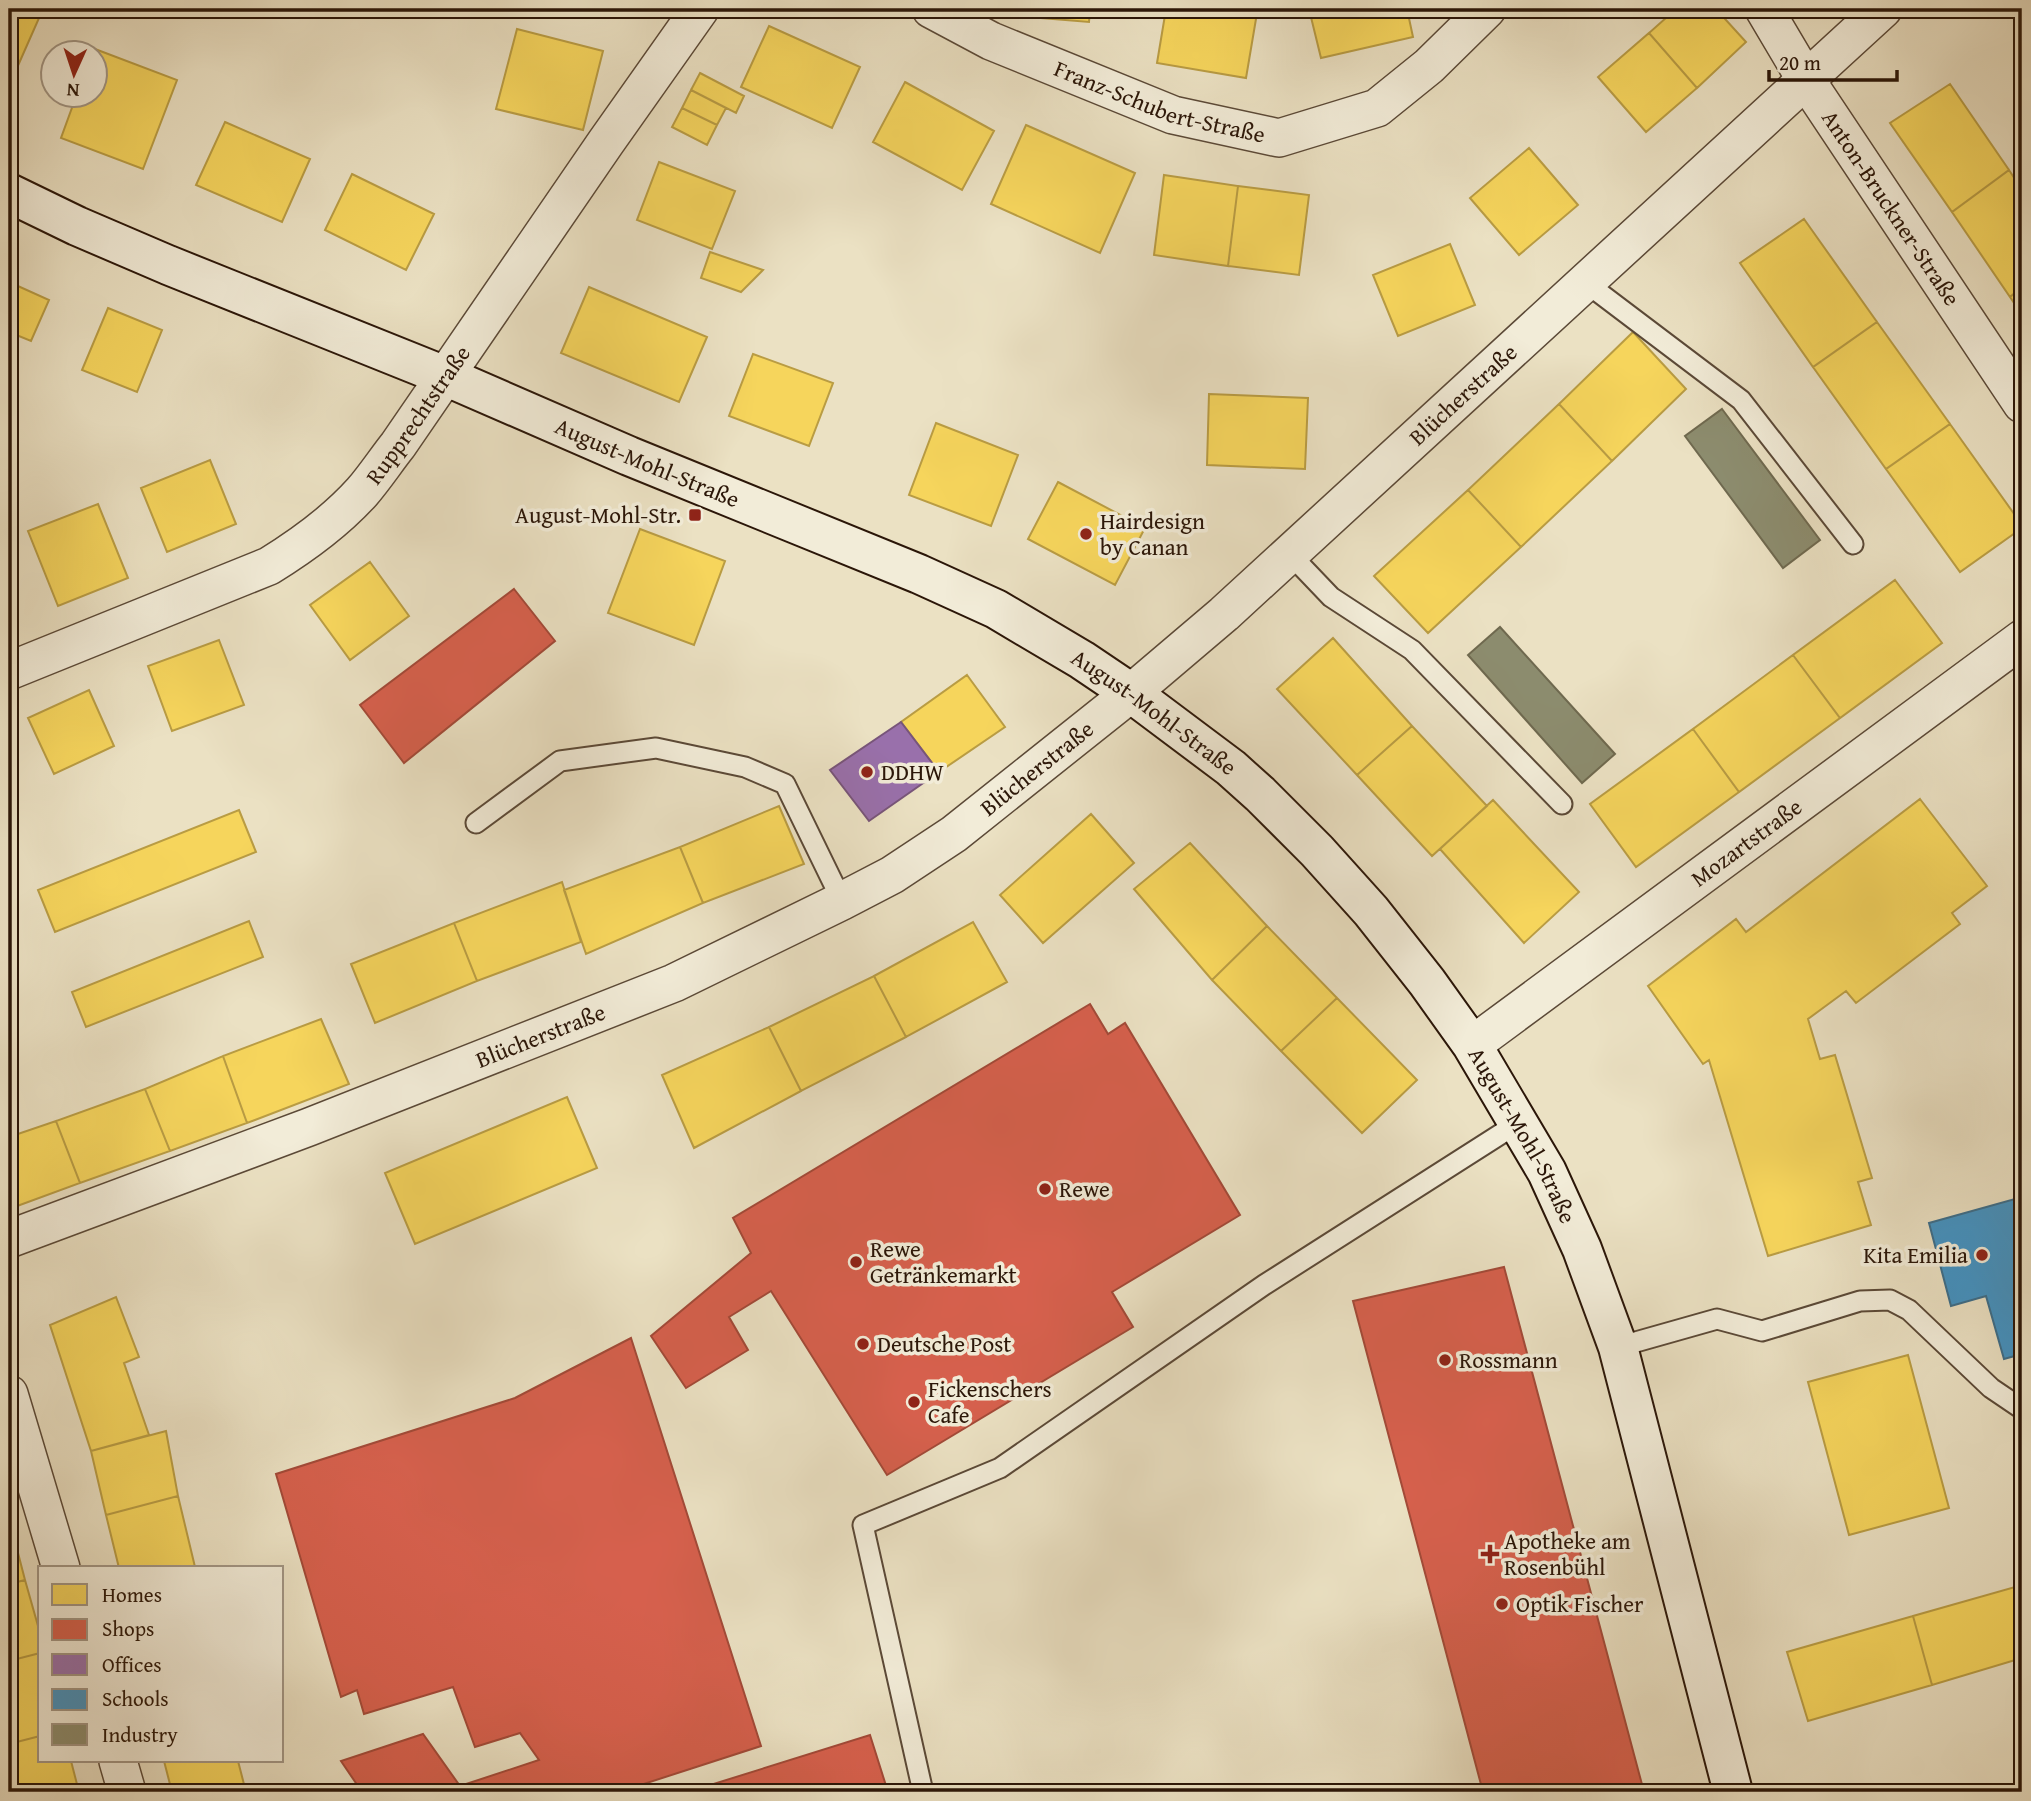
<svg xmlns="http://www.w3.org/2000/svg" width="2031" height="1801" font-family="'Gentium Book Plus',serif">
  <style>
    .homes { fill: #f6d55c; stroke: #b99c43; stroke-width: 2 }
    .shops { fill: #d6604d; stroke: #a34a38; stroke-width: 2 }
    .offices { fill: #9970ab; stroke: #78557a; stroke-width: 2 }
    .schools { fill: #4393c3; stroke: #3c6e8b; stroke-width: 2 }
    .industry { fill: #8c8c6e; stroke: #6f694f; stroke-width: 2 }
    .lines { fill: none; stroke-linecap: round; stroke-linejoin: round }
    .service-casing { stroke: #5b4937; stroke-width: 23 }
    .minor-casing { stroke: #5b4937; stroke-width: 40 }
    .secondary-casing { stroke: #2b1608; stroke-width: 42 }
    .service { stroke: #f2ecd8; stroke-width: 19 }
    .minor { stroke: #f2ecd8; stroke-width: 37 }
    .secondary { stroke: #f2ecd8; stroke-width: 38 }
    .poi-dot { fill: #8f2418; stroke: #f2ecd8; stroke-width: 2.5 }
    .labels { text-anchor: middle; stroke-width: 7; stroke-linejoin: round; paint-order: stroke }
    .street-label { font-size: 23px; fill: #2b1608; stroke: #f2ecd8 }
    .poi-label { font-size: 23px; fill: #2b1608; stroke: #f2ecd8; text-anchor: start }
  </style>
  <rect width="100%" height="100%" fill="#ebe1c3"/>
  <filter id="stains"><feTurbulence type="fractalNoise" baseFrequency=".00286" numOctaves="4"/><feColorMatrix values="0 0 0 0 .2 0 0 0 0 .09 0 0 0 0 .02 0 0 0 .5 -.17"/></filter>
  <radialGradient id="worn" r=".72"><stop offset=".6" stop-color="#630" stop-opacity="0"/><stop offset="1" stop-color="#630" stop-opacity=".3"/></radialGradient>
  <path class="homes" d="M9,9H43L9,86Z
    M1016,9H1090L1089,22L1016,16Z
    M1166,9H1229L1257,13L1246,78L1157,63Z
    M1309,9H1407L1413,37L1321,58Z
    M1676,9H1716L1746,42L1697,88L1649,33Z
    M769,26L860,67L832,128L741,87Z
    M517,29L603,51L583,130L496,109Z
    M1649,33L1697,88L1646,132L1598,77Z
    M95,49L177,80L143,169L61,138L77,94H94Z
    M700,73L744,96L736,113L691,90Z
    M905,82L994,131L962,190L873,142Z
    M1950,84L2009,170L1952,212L1890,123Z
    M691,90L726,108L717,125L682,108Z
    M682,108L717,125L707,145L672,127Z
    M225,122L310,159L282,222L196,185Z
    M1026,125L1135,173L1100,253L991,204Z
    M1529,148L1578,205L1519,255L1470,198Z
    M659,162L735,191L712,249L637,220Z
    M2009,170L2022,190V287L2010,297L1952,212Z
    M352,174L434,214L406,270L325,230Z
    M1164,175L1238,186L1228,266L1154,255Z
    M1238,186L1309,195L1299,275L1228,266Z
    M1804,219L1877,322L1813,367L1740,263Z
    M1450,244L1475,305L1398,336L1373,275Z
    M710,252L763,270L741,292L701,278Z
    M9,282L49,300L31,341L9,332Z
    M589,287L707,337L679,402L561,353Z
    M2022,287V315L2010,297Z
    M108,308L162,330L137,392L82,370Z
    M1877,322L1950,424L1886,469L1813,367Z
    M1633,332L1686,389L1612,461L1559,404Z
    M753,354L833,383L809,446L729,416Z
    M1209,394L1308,398L1305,469L1207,465Z
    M1559,404L1612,461L1521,547L1468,490Z
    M936,423L1018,455L991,526L909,495Z
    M1950,424L2022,525V528L1960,572L1886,469Z
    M210,460L236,524L167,552L141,488Z
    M1058,482L1145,528L1115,585L1028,539Z
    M1468,490L1521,547L1428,633L1374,576Z
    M98,504L128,578L58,606L28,531Z
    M640,529L725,561L694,645L608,613Z
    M370,562L409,616L350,660L310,605Z
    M1895,580L1942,643L1840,718L1793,655Z
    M1333,638L1412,726L1357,775L1277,689Z
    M219,640L244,705L172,731L148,666Z
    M1793,655L1840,718L1739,792L1693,729Z
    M967,675L1005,727L939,772L901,722Z
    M89,690L114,746L54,774L28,718Z
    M1412,726L1487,806L1432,856L1357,775Z
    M1693,729L1739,792L1636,867L1590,804Z
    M1920,799L1987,886L1952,913L1960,924L1856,1003L1846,991L1808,1019L1820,1059L1835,1055L1872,1178L1858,1182L1871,1225L1768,1256L1709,1060L1703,1064L1648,986L1736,919L1746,932Z
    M1493,800L1579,892L1524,943L1440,849Z
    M779,806L804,864L703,903L680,847Z
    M239,810L256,852L55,932L38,890Z
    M1091,814L1134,863L1043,943L1000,895Z
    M1190,843L1267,926L1212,980L1134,889Z
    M680,847L703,903L586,954L564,890Z
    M562,882L581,942L477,981L454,923Z
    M249,921L263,957L86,1027L72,992Z
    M973,922L1007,982L906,1037L874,976Z
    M454,923L477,981L375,1023L351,964Z
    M1267,926L1337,998L1281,1051L1212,980Z
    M874,976L906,1037L801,1091L769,1027Z
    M1337,998L1417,1080L1362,1133L1281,1051Z
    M321,1019L349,1084L247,1123L223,1056Z
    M769,1027L801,1091L694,1148L662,1075Z
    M223,1056L247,1123L170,1151L145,1089Z
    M145,1089L170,1151L80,1183L56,1121Z
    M567,1097L597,1168L415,1244L385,1173Z
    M56,1121L80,1183L9,1209V1137Z
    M116,1297L139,1357L124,1363L149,1435L91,1451L50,1325Z
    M1908,1355L1949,1508L1849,1535L1808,1382Z
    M166,1431L178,1496L106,1515L91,1451Z
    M178,1496L195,1567L188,1568H119L106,1515Z
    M9,1518L25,1580L9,1584Z
    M25,1580L40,1633V1653L9,1661V1584Z
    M2022,1585V1658L1932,1685L1913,1616Z
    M1913,1616L1932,1685L1808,1721L1787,1652Z
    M40,1653V1736L9,1744V1661Z
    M40,1736V1761H71L79,1792H9V1744Z
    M164,1761H238L246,1792H172Z"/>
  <path class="shops" d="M514,589L555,641L404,763L360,705Z
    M1090,1004L1108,1034L1125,1023L1240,1215L1112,1292L1133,1327L887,1475L771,1291L729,1317L748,1350L686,1388L651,1336L751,1253L733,1218Z
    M1504,1267L1644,1792H1483L1353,1301Z
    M631,1338L761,1746L619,1792H362L341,1761L423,1734L460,1786L539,1760L520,1733L475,1747L453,1687L364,1714L357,1690L341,1697L276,1474L515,1398Z
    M870,1735L888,1792H688Z"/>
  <path class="offices" d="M901,722L939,772L869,821L830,770Z"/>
  <path class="schools" d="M2022,1197V1354L2004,1359L1986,1296L1951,1306L1929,1223Z"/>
  <path class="industry" d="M1722,409L1820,540L1783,568L1685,436Z
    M1500,627L1615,754L1582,783L1468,655Z"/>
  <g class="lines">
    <defs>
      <path id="service" d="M1585,282L1741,400L1853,544
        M1289,553L1331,597L1412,650L1562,804
        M476,823L560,761L656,748L745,767L785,784L842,901
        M1618,1347L1717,1319L1762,1331L1860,1301L1890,1300L1909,1310L1991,1388L2022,1409
        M923,1792L863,1525L1000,1468L1264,1285L1518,1123"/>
      <g id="minor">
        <path id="s1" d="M931,9L991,41L1173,115L1279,138L1377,108L1429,66L1487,9"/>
        <path id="s2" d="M1764,9L1806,80L2022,404"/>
        <path id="s3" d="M9,671L269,566C303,545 335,522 362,492C375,477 386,460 398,445L606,142L700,9"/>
        <path id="s4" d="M1472,1045L2022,639"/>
        <path id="s5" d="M9,1239L309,1127L674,983L842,901L892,875L954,834L1131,693L1224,614L1883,9"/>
        <path d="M9,1394L61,1568"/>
        <path d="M118,1761L127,1792"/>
      </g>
      <g id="secondary">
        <path id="s6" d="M9,193L77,226L168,265L445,376L629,456L919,574L996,609L1082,660L1131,693L1231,768L1260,794L1317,851L1371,911L1427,982L1472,1045L1547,1172L1582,1249L1618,1347L1733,1792"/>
      </g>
    </defs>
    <use href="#service" class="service-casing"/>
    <use href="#minor" class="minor-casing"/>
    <use href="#secondary" class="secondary-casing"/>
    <use href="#service" class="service"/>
    <use href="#minor" class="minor"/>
    <use href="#secondary" class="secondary"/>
  </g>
  <g class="poi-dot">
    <rect x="688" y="508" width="14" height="14" rx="3.5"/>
    <circle cx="1086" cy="534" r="7"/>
    <circle cx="867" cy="772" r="7"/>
    <circle cx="1045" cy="1189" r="7"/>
    <circle cx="1982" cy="1255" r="7"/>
    <circle cx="856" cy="1262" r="7"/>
    <circle cx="863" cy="1344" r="7"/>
    <circle cx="1445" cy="1360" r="7"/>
    <circle cx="914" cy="1402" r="7"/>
    <path d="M1486.5 1543.5h7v7h7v7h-7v7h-7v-7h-7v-7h7z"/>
    <circle cx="1502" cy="1604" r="7"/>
  </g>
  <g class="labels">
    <g class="street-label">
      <text dy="8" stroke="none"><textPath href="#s1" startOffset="248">Franz-Schubert-Straße</textPath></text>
      <text dy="8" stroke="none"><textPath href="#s2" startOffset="236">Anton-Bruckner-Straße</textPath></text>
      <text dy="8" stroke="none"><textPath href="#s5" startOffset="1703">Blücherstraße</textPath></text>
      <text dy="8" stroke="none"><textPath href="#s3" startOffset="495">Rupprechtstraße</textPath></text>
      <text dy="8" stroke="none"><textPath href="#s6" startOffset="693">August-Mohl-Straße</textPath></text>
      <text dy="8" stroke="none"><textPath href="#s6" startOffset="1260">August-Mohl-Straße</textPath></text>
      <text dy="8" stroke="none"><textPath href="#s5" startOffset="1136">Blücherstraße</textPath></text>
      <text dy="8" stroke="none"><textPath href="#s4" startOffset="341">Mozartstraße</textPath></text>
      <text dy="8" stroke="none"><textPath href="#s5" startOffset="569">Blücherstraße</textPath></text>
      <text dy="8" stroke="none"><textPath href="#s6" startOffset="1827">August-Mohl-Straße</textPath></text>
    </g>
    <g class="poi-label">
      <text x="681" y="523" text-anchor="end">August-Mohl-Str.</text>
      <text x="1100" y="529">Hairdesign<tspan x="1100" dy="26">by Canan</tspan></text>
      <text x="881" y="780">DDHW</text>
      <text x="1059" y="1197">Rewe</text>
      <text x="870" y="1257">Rewe<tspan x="870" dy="26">Getränkemarkt</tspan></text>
      <text x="1968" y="1263" text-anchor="end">Kita Emilia</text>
      <text x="877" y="1352">Deutsche Post</text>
      <text x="1459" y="1368">Rossmann</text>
      <text x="928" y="1397">Fickenschers<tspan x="928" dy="26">Cafe</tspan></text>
      <text x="1504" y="1549">Apotheke am<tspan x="1504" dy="26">Rosenbühl</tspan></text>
      <text x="1516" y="1612">Optik Fischer</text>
    </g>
  </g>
  <rect width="2031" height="1801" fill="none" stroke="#ebe1c3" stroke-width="35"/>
  <rect x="10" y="10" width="2010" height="1780" fill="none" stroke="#2b1608" stroke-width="3.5"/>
  <rect x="18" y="18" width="1996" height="1766" fill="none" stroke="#2b1608" stroke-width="2"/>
  <rect x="38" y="1566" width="245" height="196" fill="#f2ecd8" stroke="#a29685" stroke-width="2"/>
  <rect x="52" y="1584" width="35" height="21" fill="#f6d55c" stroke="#a29685" stroke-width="2"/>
  <text x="102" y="1602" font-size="21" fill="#2b1608">Homes</text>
  <rect x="52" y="1619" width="35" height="21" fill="#d6604d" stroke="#a29685" stroke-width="2"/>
  <text x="102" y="1636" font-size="21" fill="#2b1608">Shops</text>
  <rect x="52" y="1654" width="35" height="21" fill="#9970ab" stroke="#a29685" stroke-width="2"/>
  <text x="102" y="1672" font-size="21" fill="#2b1608">Offices</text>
  <rect x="52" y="1689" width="35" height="21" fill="#4393c3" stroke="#a29685" stroke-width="2"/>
  <text x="102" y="1706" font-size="21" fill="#2b1608">Schools</text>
  <rect x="52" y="1724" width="35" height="21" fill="#8c8c6e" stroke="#a29685" stroke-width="2"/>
  <text x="102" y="1742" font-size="21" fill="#2b1608">Industry</text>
  <g transform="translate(74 74) rotate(183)"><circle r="33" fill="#f2ecd8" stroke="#a29685" stroke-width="2"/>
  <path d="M0-5L12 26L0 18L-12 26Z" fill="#8f2418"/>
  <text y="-10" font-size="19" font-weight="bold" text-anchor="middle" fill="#2b1608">N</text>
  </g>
  <path d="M1769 70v10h128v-10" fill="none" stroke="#2b1608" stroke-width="3.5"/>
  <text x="1779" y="70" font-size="21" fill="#2b1608" stroke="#f2ecd8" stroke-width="5" paint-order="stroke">20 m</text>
  <rect width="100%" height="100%" filter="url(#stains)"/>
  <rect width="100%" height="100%" fill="url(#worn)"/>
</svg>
